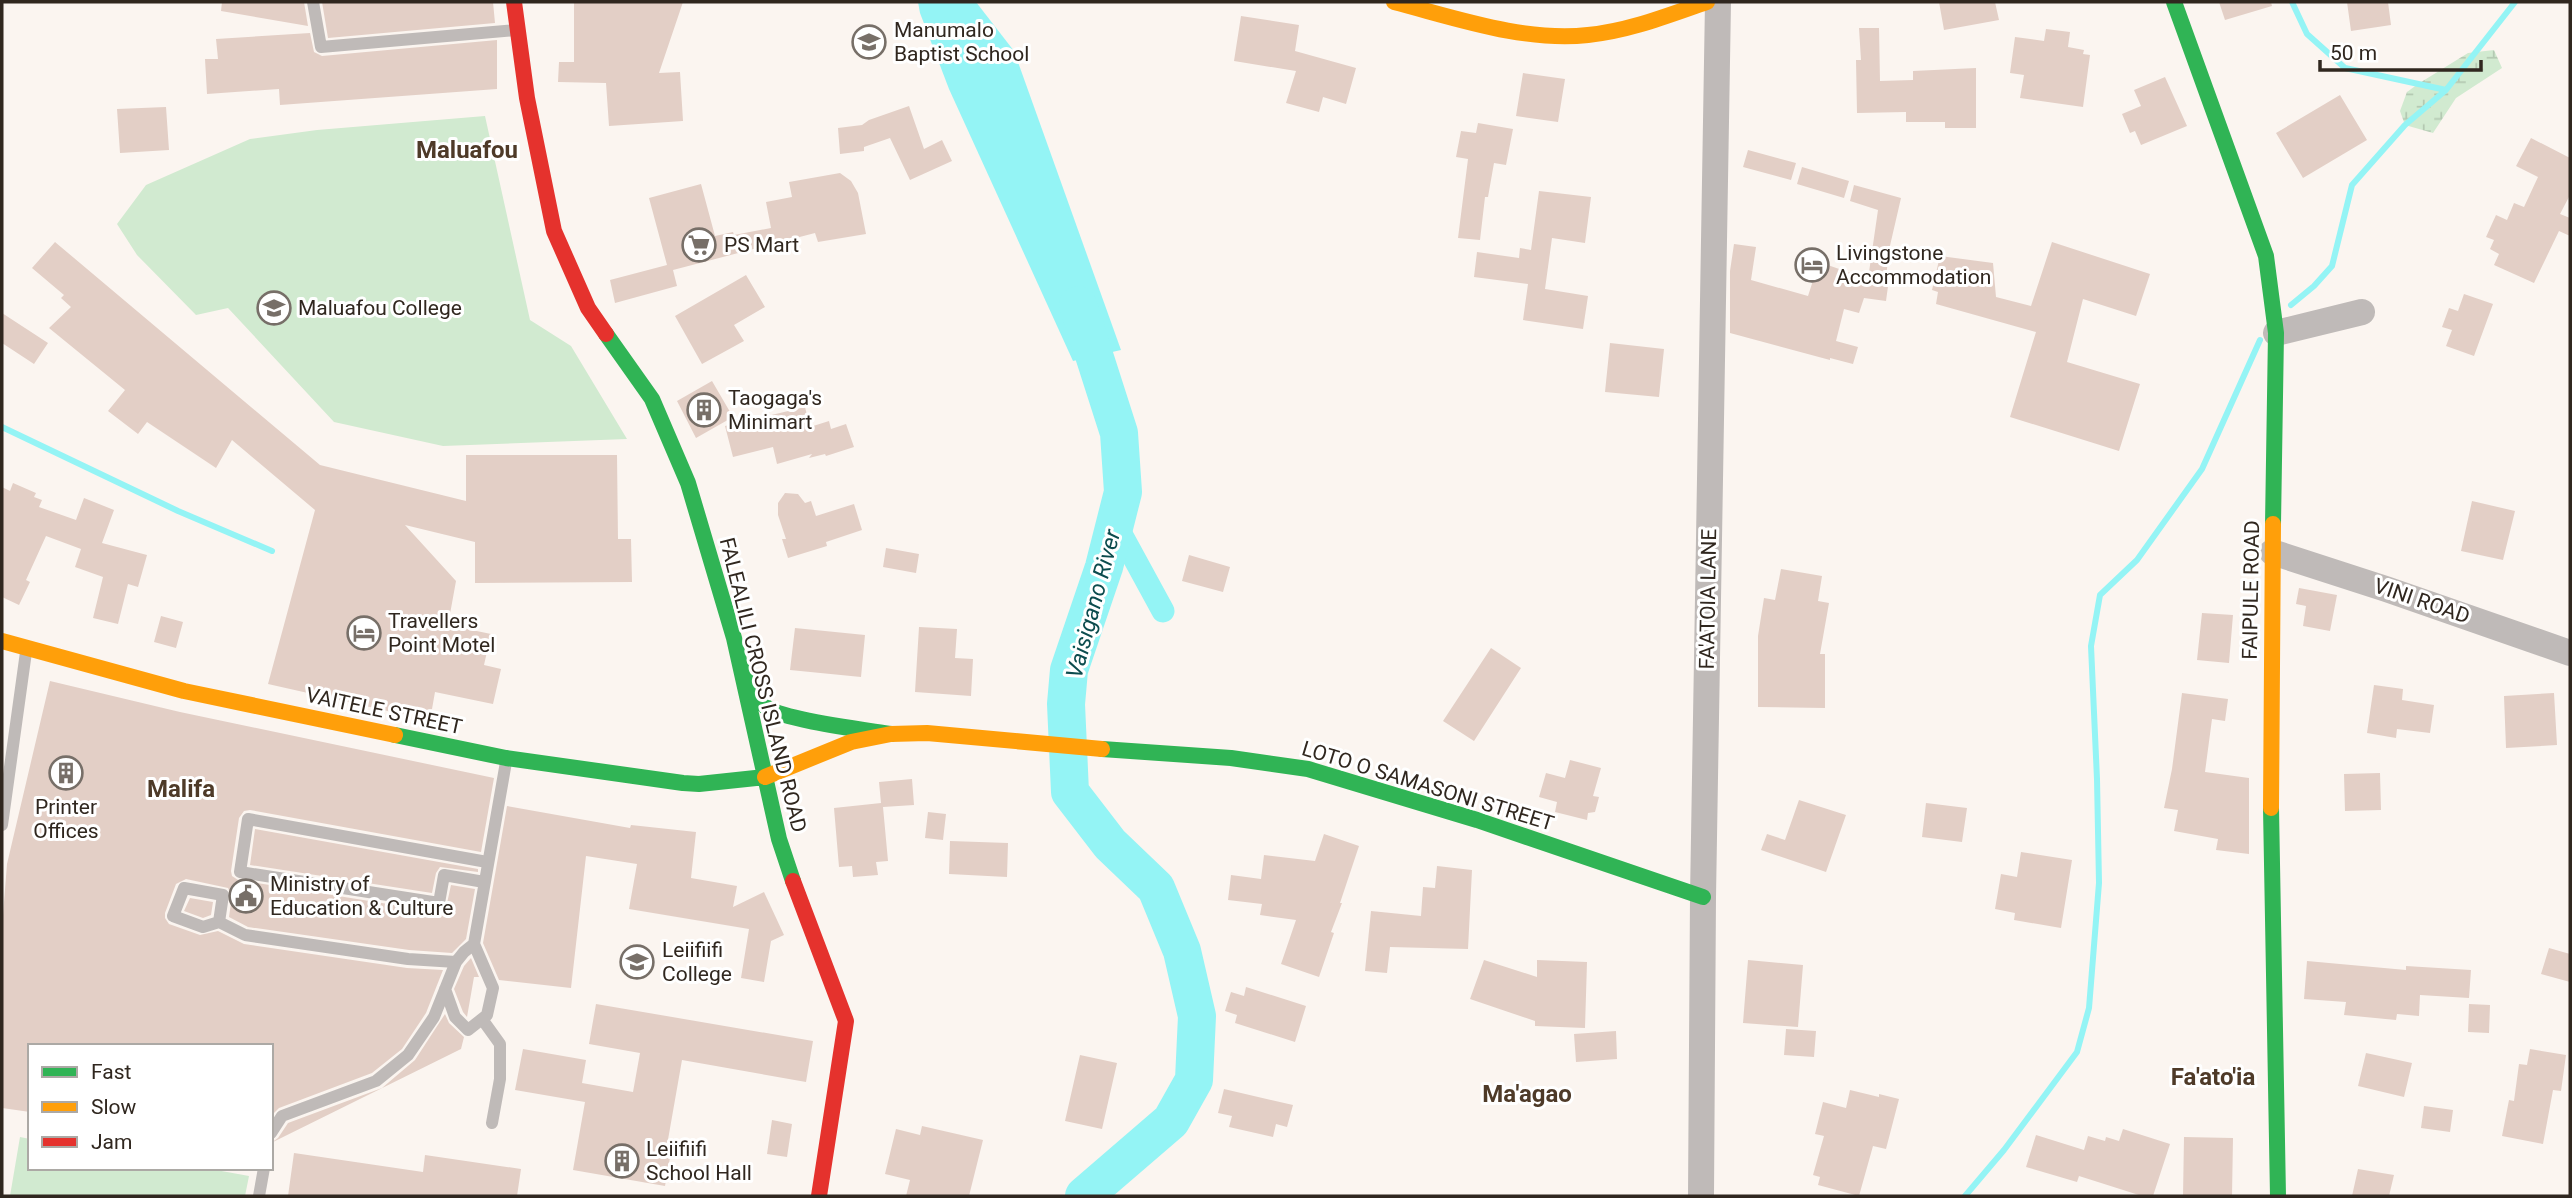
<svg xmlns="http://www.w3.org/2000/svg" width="2572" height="1198" font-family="Roboto,sans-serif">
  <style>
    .grass { fill: #d1ead0 }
    .wetland { fill: url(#wetland-marsh) }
    .water { fill: #94f4f5 }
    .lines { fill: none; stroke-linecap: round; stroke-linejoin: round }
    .stream { stroke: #94f4f5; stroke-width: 6 }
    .canal { stroke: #94f4f5; stroke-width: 23 }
    .river { stroke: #94f4f5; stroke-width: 38 }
    .building { fill: #e3cfc6 }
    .lane { stroke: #bfbab8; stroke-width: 12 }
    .street { stroke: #bfbab8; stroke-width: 26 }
    .fast { stroke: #30b455; stroke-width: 16 }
    .slow { stroke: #ff9f0a; stroke-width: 16 }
    .jam { stroke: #e5322d; stroke-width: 16 }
    .labels { text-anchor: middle; stroke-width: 6; stroke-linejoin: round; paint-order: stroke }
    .poi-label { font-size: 21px; fill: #30271f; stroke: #fff; text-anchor: start }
    .street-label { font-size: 21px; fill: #30271f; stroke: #fff }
    .water-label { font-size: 23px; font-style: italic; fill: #0c4c4e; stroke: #fff }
    .quarter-label { font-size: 24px; font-weight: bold; fill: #4e3a28; stroke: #fff }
  </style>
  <defs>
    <pattern id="wetland-marsh" width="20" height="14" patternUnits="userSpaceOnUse" patternTransform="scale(1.75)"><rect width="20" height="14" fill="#d1ead0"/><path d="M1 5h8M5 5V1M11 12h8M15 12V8" fill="none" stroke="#b4c9b2"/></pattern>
  </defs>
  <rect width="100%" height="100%" fill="#fbf5f0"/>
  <path class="grass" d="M485,116L530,320L571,346L627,439L443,446L334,422L228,308L196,315L137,255L117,224L146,185L250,139L317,130Z
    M20,1137L30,1139V1168H205L249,1176L245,1196H10Z"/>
  <path class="wetland" d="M2494,50L2502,68L2456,98L2433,133L2405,125L2400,111L2407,92L2418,84L2468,53Z"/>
  <path class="water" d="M918,2H976L1014,51L1121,350L1073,361L949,89L920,13Z"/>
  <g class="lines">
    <path class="stream" d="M2292,2L2307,34L2345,68L2446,90L2515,2
      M2291,305L2314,286L2332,266L2352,185L2405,125L2446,90
      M2,427L178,511L272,551
      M1965,1196L2004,1150L2077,1052L2089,1008L2099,883L2097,779L2091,646L2100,595L2137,560L2202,469L2260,340"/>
    <path class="canal" d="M1115,523L1163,611"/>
    <path class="river" d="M1078,305L1119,433L1123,492L1104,567L1069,670L1066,704L1070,792L1110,844L1156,888L1182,951L1197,1016L1194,1080L1171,1121L1084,1196"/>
  </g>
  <path class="building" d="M222,2H304L308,26L221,11Z
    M322,2H493L495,23L328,38Z
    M574,2H683L659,73L680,72L683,121L609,126L606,83L558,82L559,62H574Z
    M1939,2H1995L1999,20L1944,30Z
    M2219,2H2271L2272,6L2225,20Z
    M2347,2H2388L2391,25L2351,31Z
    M1241,16L1299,25L1295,51L1356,68L1346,104L1323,97L1319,112L1286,103L1296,71L1234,61Z
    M1859,28H1879L1880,81L1913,80V71L1976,68V128H1945V122H1906V112L1857,113L1856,60H1861Z
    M2046,29L2070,32L2068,47L2084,50L2083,54L2090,55L2083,107L2020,98L2024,75L2010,73L2015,37L2044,41Z
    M310,33L314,52L322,56L497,40V89L280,105L279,89L207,94L205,59H218L216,39Z
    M1523,73L1565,79L1558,122L1516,116Z
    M2165,77L2187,126L2141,145L2135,131L2130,133L2122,114L2141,106L2134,90Z
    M2340,95L2367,140L2303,178L2276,133Z
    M909,106L924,149L942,140L952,161L910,180L890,138L864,147V151L840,154L838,128L862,125L869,120Z
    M166,107L169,150L120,153L117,109Z
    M1478,123L1513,129L1506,165L1494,163L1488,197H1485L1480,240L1458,238L1468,159L1456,157L1461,131L1476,133Z
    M2531,138L2570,158V195L2560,214L2570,218V236L2559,231L2534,283L2494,265L2499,254L2490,249L2494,240L2486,237L2496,215L2507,220L2514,203L2524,207L2538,177L2516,166Z
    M1748,150L1796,163L1791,180L1743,167Z
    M1802,167L1849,181L1844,198L1797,184Z
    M840,173L851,181L858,193L866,234L818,242L815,233L673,270L677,286L615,303L610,280L667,265L649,198L701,184L715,236L733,232L734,235L771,228L766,202L792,197L789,182Z
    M1854,185L1901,198L1889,250L1886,278L1889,279L1886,301L1864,298L1859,313L1844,309L1836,341L1858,347L1853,364L1830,358V360L1730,333V271L1734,244L1756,247L1751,280L1808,296L1819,262L1868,279L1878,210L1850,201Z
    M1539,191L1591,197L1585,243L1552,238L1545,289L1588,296L1583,329L1523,320L1528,284L1474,277L1477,252L1519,258L1520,248L1531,250Z
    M55,242L320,465L466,501V455H617L618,539H631L632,582L475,583V542L405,525L456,581L448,625L491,634L484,665L501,669L493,704L435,692L432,709L401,714L268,684L315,510L232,440L216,468L147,422L138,434L108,411L125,390L49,328L71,307L61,298L64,295L32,268Z
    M2052,242L2150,274L2136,316L2083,299L2067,362L2140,384L2119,451L2010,417L2036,332L1936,304L1938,292L1932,290L1940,256L1993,263L1996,297L2031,306Z
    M746,275L765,307L734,325L744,341L702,364L675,316Z
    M2464,294L2493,304L2474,356L2446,346L2452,330L2442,327L2449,308L2458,311Z
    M2,313L48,343L34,364L2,343Z
    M1610,343L1664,349L1659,397L1605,392Z
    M712,381L733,417L696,438L677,401Z
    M805,407L810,427L829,421L831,429L846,424L854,447L826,456L825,454L809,458L812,454L777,464L773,447L733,457L725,426Z
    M13,483L36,493L34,497L42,500L39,507L76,520L84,498L114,510L102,543L147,555L138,587L128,584L118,624L93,618L103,577L75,567L81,549L46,536L26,580L30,582L19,605L2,597V487L10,491Z
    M785,493L798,494L805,503L811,501L816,516L854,504L862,530L826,542L827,546L788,558L782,539H786L778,515V503Z
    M2472,501L2515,511L2503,560L2461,551Z
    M886,548L919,554L916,573L883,567Z
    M1189,555L1230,567L1223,592L1182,581Z
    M1781,569L1822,576L1818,601L1829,603L1820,654H1825V708L1758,707V636L1764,598L1775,600Z
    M2299,588L2337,595L2330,631L2303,626L2306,606L2296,604Z
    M2202,613L2233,615L2229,663L2197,660Z
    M161,616L183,622L176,648L154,642Z
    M919,627L957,629L955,658L973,659L971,696L915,692Z
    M795,628L865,635L861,677L790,670Z
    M1491,648L1521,668L1474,741L1443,721Z
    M50,681L180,712L494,778L481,852L250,810L244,811L239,818L231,871L232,876L238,880L438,912L446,908L451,885L475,889L466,939L452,953L409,950L248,927L229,917L232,896L228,888L186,879L176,884L165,913V918L169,924L200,935L218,931L244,944L407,968L443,970L426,1013L402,1049L372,1073L279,1108L271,1116V1046H30V1112L2,1108V928L7,864Z
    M2374,685L2403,689L2402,700L2434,705L2430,733L2397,729L2396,738L2367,733Z
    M2182,693L2228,699L2225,721L2212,719L2205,772L2249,778V854L2216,850L2218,839L2174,831L2178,810L2164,808L2172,769Z
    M2554,693L2557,745L2506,748L2504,696Z
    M1570,760L1601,768L1593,796L1599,797L1595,812L1588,813L1587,820L1555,812L1557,802L1539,797L1546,773L1565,778Z
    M2380,773L2381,810L2345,811L2344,774Z
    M912,779L914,805L883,807L888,861L876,862L878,875L853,877L852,866L839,867L834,808L881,803L879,782Z
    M1799,800L1846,815L1826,872L1761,850L1767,834L1785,840Z
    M1926,803L1967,808L1962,842L1922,837Z
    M507,806L630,828L631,825L696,832L691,878L737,886L733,907L764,892L784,935L771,941L764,982L741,978L749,929L629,909L637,864L586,856L571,988L499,980L483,943Z
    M928,812L946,814L943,840L925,838Z
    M255,829L478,869V872L440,867L436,873L432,893L250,865Z
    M1324,834L1359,846L1340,903H1342L1331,932L1334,933L1319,977L1281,964L1296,920L1260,915L1262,904L1228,900L1231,875L1261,879L1264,855L1315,861Z
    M950,841L1008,843L1007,877L949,874Z
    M2021,852L2072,860L2061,928L2014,920L2015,913L1995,909L2001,874L2017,877Z
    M1437,866L1472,870L1468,949L1390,947L1387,973L1365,971L1371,911L1421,916L1423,887L1435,888Z
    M190,898L213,902L211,915L203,918L184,911Z
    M2549,948L2570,954V982L2541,974Z
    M471,958L479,977H474L467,1017L463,1012L454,989L464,966Z
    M1484,960L1537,977V960L1587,962L1585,1028L1535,1026V1021L1470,999Z
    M1748,960L1803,965L1798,1027L1743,1023Z
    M2307,961L2406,970V966L2471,970L2469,998L2420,995L2419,1016L2397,1014L2396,1020L2344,1015L2346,1002L2304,999Z
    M1246,987L1306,1006L1295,1042L1235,1023L1237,1015L1225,1011L1231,992L1244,996Z
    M596,1004L813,1041L806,1082L682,1060L666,1151L671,1152L665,1186L573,1170L585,1102L515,1090L523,1049L586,1060L582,1083L633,1092L640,1053L589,1044Z
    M2469,1004L2490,1005L2489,1033L2468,1032Z
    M445,1014L449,1023L464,1037L461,1049L271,1143L278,1138L288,1123L382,1088L415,1060Z
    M1786,1029L1816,1031L1814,1057L1784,1055Z
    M1616,1031L1617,1059L1576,1062L1574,1034Z
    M2530,1049L2566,1055L2561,1091L2553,1090L2543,1144L2502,1136L2509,1100L2514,1101L2519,1064L2527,1065Z
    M2366,1053L2412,1063L2404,1097L2358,1086Z
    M1080,1055L1117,1063L1102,1129L1065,1121Z
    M1224,1089L1293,1105L1287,1127L1276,1124L1273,1137L1229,1127L1232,1116L1218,1113Z
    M1850,1090L1879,1097V1094L1899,1099L1886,1149L1873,1146L1859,1196L1818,1185L1820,1177L1813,1175L1824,1136L1815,1134L1823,1102L1846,1108Z
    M2424,1106L2453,1110L2450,1132L2421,1128Z
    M772,1120L792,1124L787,1157L767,1154Z
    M922,1126L983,1140L969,1196H906L910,1180L885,1174L896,1129L920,1135Z
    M2123,1129L2170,1144L2153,1196H2142L2079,1176L2077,1182L2026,1167L2036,1135L2084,1150L2088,1136L2105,1141L2106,1137L2119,1141Z
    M2184,1137L2233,1138L2232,1196H2183Z
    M294,1153L423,1172L425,1155L521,1169L517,1196H288Z
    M2358,1169L2394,1175L2389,1196H2352Z"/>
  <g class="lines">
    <path class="lane" d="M313,2L321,47L515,30
      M2,825L26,652
      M484,882L444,875L439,903L240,872L248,819L487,862
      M219,922L223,895L184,888L173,916L203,927L219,922L245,935L408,959L456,962
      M445,989L455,1017L468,1030L487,1015L493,988L474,944
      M482,1019L500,1044V1079L492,1123
      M271,1133L282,1116L376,1081L408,1055L434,1017L456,962L464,952L474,944L506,762
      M259,1196L264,1168"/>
    <path class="street" d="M2276,333L2362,312
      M2272,552L2386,589L2570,653
      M1701,1196L1703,897L1718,2"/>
    <path class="fast" d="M2174,2L2266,256L2276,333L2273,524
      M606,334L652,399L688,483L734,638L779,839L793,881
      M749,672C753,683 756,699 766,707C782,720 866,730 891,734
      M395,735L506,758L683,783L699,784L765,777
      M1102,749L1231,758L1308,769L1477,820L1703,897
      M2271,808L2278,1196"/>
    <path class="slow" d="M1394,2C1456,18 1524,42 1588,35C1629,31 1669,15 1707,2
      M2,641L184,691L395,735
      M765,777L851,742L891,734L927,733L1102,749
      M2271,808L2273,524"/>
    <path class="jam" d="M514,2L527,98L554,231L588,308L606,334
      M793,881L846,1021L819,1196"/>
  </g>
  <defs>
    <symbol id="school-ring" viewBox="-11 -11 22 22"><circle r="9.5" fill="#fff" stroke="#776f68" stroke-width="1.5"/><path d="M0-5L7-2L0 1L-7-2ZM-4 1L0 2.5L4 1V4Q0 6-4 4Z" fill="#776f68"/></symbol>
    <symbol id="supermarket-ring" viewBox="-11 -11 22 22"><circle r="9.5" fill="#fff" stroke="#776f68" stroke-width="1.5"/><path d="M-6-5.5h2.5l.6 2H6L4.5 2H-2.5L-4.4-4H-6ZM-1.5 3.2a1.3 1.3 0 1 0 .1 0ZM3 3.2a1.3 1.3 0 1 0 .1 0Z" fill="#776f68"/></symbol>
    <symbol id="hotel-ring" viewBox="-11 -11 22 22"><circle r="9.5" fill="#fff" stroke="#776f68" stroke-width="1.5"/><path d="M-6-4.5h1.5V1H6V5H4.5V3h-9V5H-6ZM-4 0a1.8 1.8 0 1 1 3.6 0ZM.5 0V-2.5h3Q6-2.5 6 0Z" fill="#776f68"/></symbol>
    <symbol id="building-ring" viewBox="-11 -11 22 22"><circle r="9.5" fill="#fff" stroke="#776f68" stroke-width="1.5"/><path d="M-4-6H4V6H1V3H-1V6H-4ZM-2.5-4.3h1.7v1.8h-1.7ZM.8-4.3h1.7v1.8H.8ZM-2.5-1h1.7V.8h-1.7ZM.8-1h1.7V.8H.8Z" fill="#776f68"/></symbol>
    <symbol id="civic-ring" viewBox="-11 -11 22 22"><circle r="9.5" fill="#fff" stroke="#776f68" stroke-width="1.5"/><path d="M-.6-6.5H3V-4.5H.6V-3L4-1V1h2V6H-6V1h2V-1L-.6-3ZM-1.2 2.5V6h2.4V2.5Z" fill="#776f68"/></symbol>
    <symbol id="university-ring" viewBox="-11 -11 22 22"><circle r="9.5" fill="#fff" stroke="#776f68" stroke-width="1.5"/><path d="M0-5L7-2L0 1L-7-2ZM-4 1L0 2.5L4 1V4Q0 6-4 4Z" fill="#776f68"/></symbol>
  </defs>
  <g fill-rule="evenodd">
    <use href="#school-ring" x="850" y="23" width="38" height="38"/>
    <use href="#supermarket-ring" x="680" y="226" width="38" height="38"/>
    <use href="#hotel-ring" x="1793" y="246" width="38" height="38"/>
    <use href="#school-ring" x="255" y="289" width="38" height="38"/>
    <use href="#building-ring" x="685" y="391" width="38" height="38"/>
    <use href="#hotel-ring" x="345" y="614" width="38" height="38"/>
    <use href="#building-ring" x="47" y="754" width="38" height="38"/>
    <use href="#civic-ring" x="227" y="877" width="38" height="38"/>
    <use href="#university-ring" x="618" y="943" width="38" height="38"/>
    <use href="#building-ring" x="603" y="1142" width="38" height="38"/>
  </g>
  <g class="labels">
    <g class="poi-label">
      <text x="894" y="37">Manumalo<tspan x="894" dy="24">Baptist School</tspan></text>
      <text x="724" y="252">PS Mart</text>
      <text x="1836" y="260">Livingstone<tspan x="1836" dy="24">Accommodation</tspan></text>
      <text x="298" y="315">Maluafou College</text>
      <text x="728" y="405">Taogaga's<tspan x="728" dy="24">Minimart</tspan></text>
      <text x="388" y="628">Travellers<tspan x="388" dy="24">Point Motel</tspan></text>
      <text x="66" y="814" text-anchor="middle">Printer<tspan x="66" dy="24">Offices</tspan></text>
      <text x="270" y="891">Ministry of<tspan x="270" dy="24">Education &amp; Culture</tspan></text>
      <text x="662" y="957">Leiifiifi<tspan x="662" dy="24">College</tspan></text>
      <text x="646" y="1156">Leiifiifi<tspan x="646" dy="24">School Hall</tspan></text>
    </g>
    <g class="street-label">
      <text transform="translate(2251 590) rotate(-89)" y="7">FAIPULE ROAD</text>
      <text transform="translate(1708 599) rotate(-89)" y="7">FA'ATOIA LANE</text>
      <text transform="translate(2422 601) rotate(19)" y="7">VINI ROAD</text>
      <text transform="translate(763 685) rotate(76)" y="7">FALEALILI CROSS ISLAND ROAD</text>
      <text transform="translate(384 711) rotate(12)" y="7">VAITELE STREET</text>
      <text transform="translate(1428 786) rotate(17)" y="7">LOTO O SAMASONI STREET</text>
    </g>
    <g class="water-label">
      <text transform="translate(1093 604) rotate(-75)" y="8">Vaisigano River</text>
    </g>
    <g class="quarter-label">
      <text x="467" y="158">Maluafou</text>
      <text x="181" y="797">Malifa</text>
      <text x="2213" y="1085">Fa'ato'ia</text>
      <text x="1527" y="1102">Ma'agao</text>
    </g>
  </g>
  <rect width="2572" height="1198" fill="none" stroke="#30271f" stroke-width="7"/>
  <rect x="28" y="1044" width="245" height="126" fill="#ffffff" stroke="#aca9a5" stroke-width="2"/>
  <rect x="42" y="1067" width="35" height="10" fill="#30b455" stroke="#aca9a5" stroke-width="2"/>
  <text x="91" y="1079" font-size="21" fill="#30271f">Fast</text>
  <rect x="42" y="1102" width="35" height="10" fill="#ff9f0a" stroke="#aca9a5" stroke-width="2"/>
  <text x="91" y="1114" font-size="21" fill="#30271f">Slow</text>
  <rect x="42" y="1137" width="35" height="10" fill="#e5322d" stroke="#aca9a5" stroke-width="2"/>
  <text x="91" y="1149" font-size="21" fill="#30271f">Jam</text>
  <path d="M2320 60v10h161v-10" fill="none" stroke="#30271f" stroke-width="3.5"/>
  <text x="2330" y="60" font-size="21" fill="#30271f" stroke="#ffffff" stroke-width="5" paint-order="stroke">50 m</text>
</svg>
